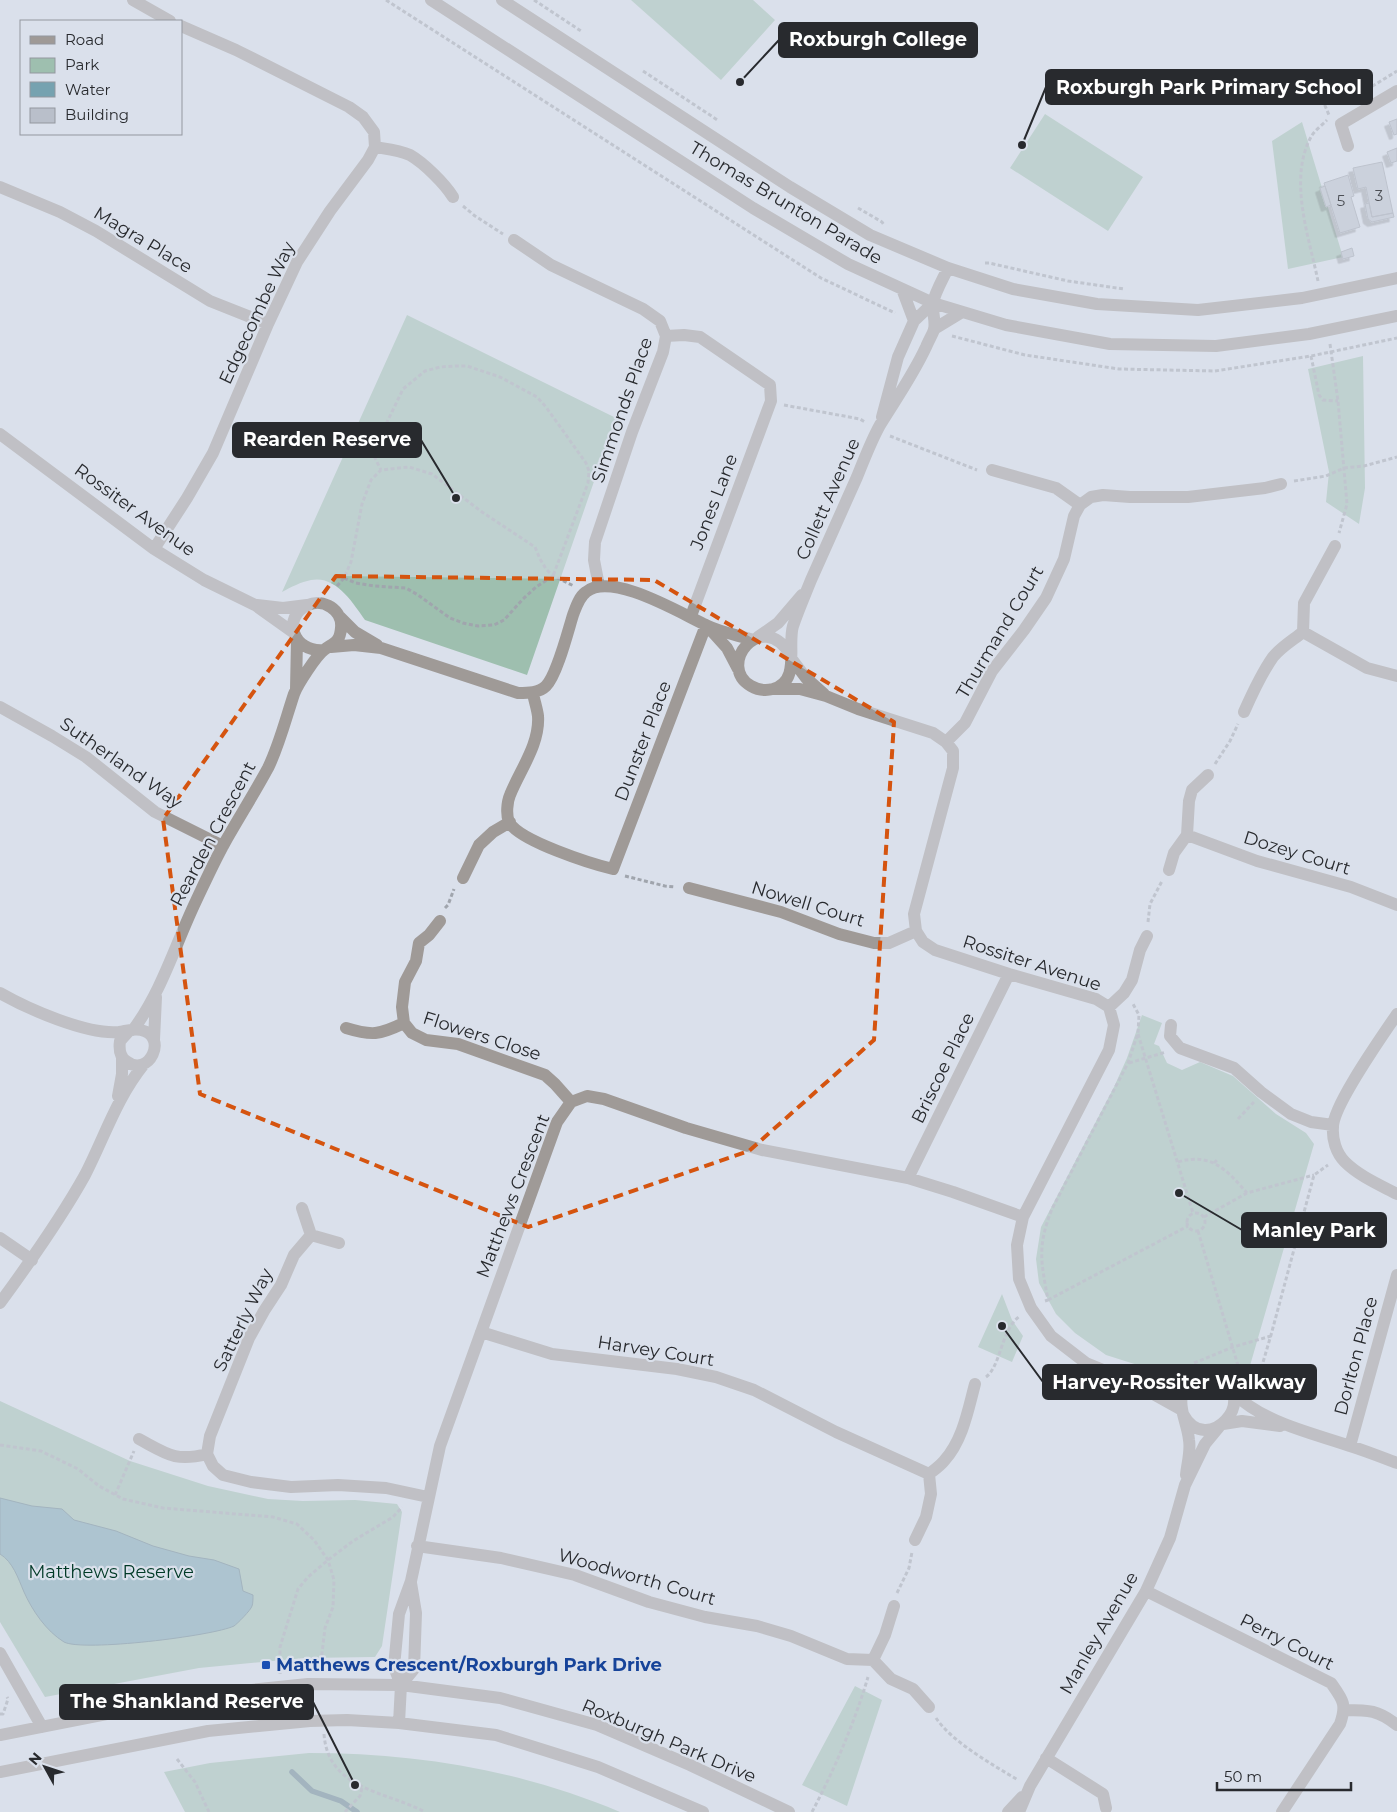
<svg xmlns="http://www.w3.org/2000/svg" width="1397" height="1812" font-family="Montserrat,sans-serif">
  <style>
    .green { fill: #9ebfaf }
    .water { fill: #76a2b0; stroke: #5f7e89 }
    .lines { fill: none; stroke-linecap: round; stroke-linejoin: round }
    .stream { stroke: #5f7e89; stroke-width: 5.5 }
    .building { fill: #b9bfca; stroke: #9aa0aa; filter: url(#shadow) }
    .path { stroke: #a0a5ad; stroke-width: 3; stroke-dasharray: 4 2.5; stroke-linecap: butt }
    .minor { stroke: #9f9a97; stroke-width: 12 }
    .marked { fill: none; stroke: #d5540f; stroke-width: 4; stroke-dasharray: 10 6; stroke-linejoin: round }
    .transit-dot { fill: #1a4fb4; stroke: #dae0eb; stroke-width: 2 }
    .labels { text-anchor: middle; stroke-width: 4.5; stroke-linejoin: round; paint-order: stroke }
    .number-label { font-size: 15px; fill: #4c4f55 }
    .street-label { font-size: 18px; fill: #282a2e; stroke: #dae0eb }
    .park-label { font-size: 18px; fill: #003926; stroke: #dae0eb }
    .transit-label { font-size: 18px; font-weight: bold; fill: #164399; stroke: #dae0eb; text-anchor: start }
    .leader { fill: none; stroke: #282a2e; stroke-width: 2 }
    .callout-dot { fill: #282a2e; stroke: #dae0eb; stroke-width: 2 }
    .callout { fill: #282a2e; stroke: #282a2e; stroke-width: 2 }
    .callout-label { font-size: 19px; text-anchor: middle; font-weight: bold; fill: #fff }
  </style>
  <defs>
    <filter id="shadow"><feDropShadow dx="-4.5" dy="4.5" stdDeviation="0" flood-color="#0004"/></filter>
  </defs>
  <rect width="100%" height="100%" fill="#dae0eb"/>
  <path class="green" d="M631,0H753L775,20L721,80Z
    M1045,114L1143,177L1108,231L1010,168Z
    M1302,122L1343,257L1288,269L1272,141Z
    M407,315L616,418L527,675L365,620C353,603 336,575 311,580C301,582 291,587 282,592Z
    M1363,356L1365,488L1359,524L1326,502L1329,472L1308,369Z
    M1142,1015L1162,1023L1154,1044L1159,1046L1167,1063L1182,1070L1200,1062L1233,1076L1276,1114L1306,1133L1314,1144L1245,1383L1232,1372L1222,1366H1200L1166,1374L1106,1355L1075,1333L1056,1314L1039,1283L1036,1259L1041,1227L1114,1087L1127,1058Z
    M1002,1294L1012,1320L1023,1336L1012,1362L978,1347Z
    M0,1401L130,1461L208,1486L268,1499L303,1501L355,1500L397,1504L402,1512L382,1646L375,1657L305,1658L199,1668L45,1697L0,1622Z
    M855,1686L882,1700L847,1806L802,1785Z
    M309,1753C416,1753 521,1770 620,1812H185L164,1772L210,1763Z"/>
  <path class="water" d="M0,1498L32,1506L62,1509L74,1520L116,1531L153,1546L189,1556L214,1560L239,1569L243,1591L253,1595C253,1598 253,1604 252,1606C251,1610 237,1624 234,1626C213,1636 83,1652 64,1642C46,1631 32,1610 24,1592C18,1578 13,1562 0,1554Z"/>
  <g class="lines">
    <path class="stream" d="M292,1772L312,1791L341,1801L357,1812"/>
  </g>
  <path class="building" d="M1397,119V134L1394,135L1389,122Z
    M1397,148V161L1391,163L1387,152Z
    M1382,162L1393,213L1372,217L1366,187L1358,189L1353,168Z
    M1348,175L1354,196L1351,197L1360,227L1340,233L1324,183Z
    M1325,186L1331,205L1326,207L1320,188Z
    M1369,203L1372,217L1393,213L1394,217L1372,222L1368,219L1365,204Z
    M1352,248L1354,256L1343,259L1341,252Z"/>
  <g class="lines">
    <path class="path" d="M386,0L821,278L895,313
      M534,0L581,31
      M643,71L719,121
      M1317,87L1329,115
      M1350,100L1397,71
      M463,206L475,216L503,234
      M858,208L882,222L884,225
      M985,263H989L1068,281L1124,289
      M1318,281C1309,237 1288,179 1311,137C1314,131 1322,125 1327,120
      M952,336L1025,355L1119,369L1215,371L1311,356L1397,338
      M1330,344L1338,401L1347,504L1339,533
      M1311,356L1319,395L1323,400L1338,401
      M784,405L860,419L865,422
      M890,436L977,470
      M1294,481L1326,476L1344,468L1364,466L1397,457
      M344,578L356,583L374,586L406,588L418,595L450,618L463,623L478,626L494,625L504,620L523,599L536,587L553,576L588,483L589,471L586,463L546,407L537,397L500,377L467,366H455L440,367L425,371L403,389L376,445L374,456L381,470
      M337,586L344,578L351,562L362,504L371,480L381,470L409,467L432,474L482,512L535,547L540,559L546,569L553,576L574,586
      M1215,764L1230,741L1238,724
      M625,876L665,886L675,887
      M445,908L448,905L454,889
      M1148,922L1150,904L1162,881
      M1138,1034L1193,1213
      M1129,1063L1166,1052
      M1238,1119L1254,1102
      M1178,1162C1211,1152 1227,1170 1247,1193
      M1214,1163L1218,1159
      M1187 1222a9 9 0 1 1 18 0a9 9 0 1 1-18 0Z
      M1204,1217L1247,1193L1314,1175
      M1198,1231L1242,1379
      M1048,1300L1188,1226
      M1045,1301L1048,1300C1041,1261 1037,1247 1052,1209L1128,1063L1138,1033L1139,1015L1133,1004
      M1194,1363L1233,1347L1271,1336
      M986,1377C1001,1366 1001,1329 1020,1316
      M1254,1393L1271,1335L1314,1175L1328,1165
      M0,1445L41,1451L78,1469L99,1486L123,1499L163,1508L273,1517L297,1524L314,1540L328,1560L334,1580L333,1607L325,1628L320,1670
      M115,1495L134,1451
      M897,1593L909,1568L912,1552
      M280,1674V1647L298,1589L308,1577L328,1560L353,1541L393,1517L402,1507
      M0,1714H3L8,1699L7,1697
      M936,1718C952,1742 993,1765 1018,1780
      M324,1734C328,1790 386,1791 425,1812
      M177,1759L195,1782L209,1812
      M345,1812L360,1796L362,1788
      M812,1812C835,1768 854,1724 868,1677"/>
    <path class="minor" d="M133,0L170,21
      M431,0L753,208L848,264L933,303L1006,325L1110,344L1216,346L1309,334L1397,316
      M502,0L790,187L870,235L948,268L1013,289L1097,304L1198,310L1302,298L1397,278
      M1348,146L1341,124L1397,91
      M375,147C387,149 399,150 410,155C424,163 445,184 453,197
      M0,187L60,212L96,231L210,301L268,324
      M514,240L551,265L643,309L660,321L666,336L663,352L632,432L595,542L594,560L599,586
      M902,289L914,321
      M934,329L962,312
      M666,336L684,335L700,337L770,385L771,401L691,616
      M882,417L898,357L914,321L933,303
      M0,434L154,549L204,580L255,605L294,633
      M992,470L1056,488L1080,505
      M154,549L187,498L213,453L268,324L297,262L330,211L368,160L375,147L374,132L363,117L349,107L236,50L181,26
      M257,605L283,608L307,605
      M340,617L355,632L377,645
      M708,627L727,648L738,669
      M1303,632L1367,668L1397,676
      M1303,632L1304,603L1335,546
      M758,637L778,623L802,595
      M331,647L354,645L381,648L518,693C528,693 539,693 546,686C557,675 568,631 573,615C576,607 579,597 586,592C611,571 680,613 706,625C720,632 737,635 753,640
      M790,654C761,608 716,666 751,686C758,690 765,691 773,689C801,681 787,646 793,626C798,611 805,595 811,580C826,546 842,511 857,477C864,460 871,441 880,425C896,399 913,375 926,347C928,342 932,335 934,330C936,321 932,312 933,303C935,292 943,279 948,268
      M791,658L806,678L824,694
      M296,689L297,640
      M774,689H800L826,696L858,709L933,733L946,742L953,751V768L914,914L916,931L923,942L935,950L1009,974L1096,999L1109,1007L1114,1025L1109,1050L1023,1217L1017,1245L1019,1279L1031,1308L1051,1336L1086,1363L1130,1381L1182,1410
      M533,693C534,700 537,708 538,716C540,744 520,770 510,795C507,802 506,815 509,822C519,841 592,864 613,869L706,625
      M0,707L52,736L86,757L155,812L223,846
      M1244,712C1252,694 1261,674 1273,657C1281,647 1293,640 1303,632
      M946,742L965,723L992,671L1024,630L1046,598L1064,559L1074,516L1080,505L1091,497L1103,495L1130,497H1188L1265,488L1281,484
      M1187,835L1257,861L1351,887L1397,905
      M1169,870L1174,853L1187,835L1189,801L1192,790L1208,775
      M463,878L479,845L493,832L510,822
      M689,888L781,912L839,934L874,943H889L916,931
      M440,921L429,935L419,943L416,961L405,982L402,1007L404,1023L412,1033L426,1040L458,1044L545,1075L555,1084L571,1102
      M0,993C28,1009 87,1035 119,1032C126,1031 134,1028 141,1030C169,1036 149,1079 126,1061C119,1056 119,1048 120,1041L129,1031
      M1109,1007L1124,993L1132,980L1140,950L1147,936
      M1397,1014C1383,1035 1333,1105 1333,1127C1332,1139 1336,1153 1345,1162C1359,1176 1380,1185 1397,1194
      M1171,1025L1170,1036L1180,1048L1234,1068L1261,1092L1291,1114L1311,1122L1333,1125
      M346,1028C372,1036 379,1035 404,1023
      M133,1030C162,991 175,945 196,901C205,882 214,862 224,844C238,819 254,794 268,768C279,746 286,718 294,694C298,684 316,656 324,650C333,643 340,643 341,628C343,610 323,598 308,605C281,617 293,653 324,650
      M154,1040L156,997
      M118,1096L122,1074V1057
      M908,1178L1009,974
      M302,1208L311,1235L339,1243
      M311,1235L294,1255L281,1285L264,1311L249,1338L210,1436L207,1454L213,1466L223,1475L251,1482L291,1487L338,1485L386,1488L428,1497
      M0,1238L32,1260
      M0,1303C30,1262 60,1220 85,1175C105,1136 116,1099 144,1064
      M481,1332L552,1354L677,1369L716,1377L754,1390L836,1432L929,1474
      M1137,1382L1168,1386L1194,1380
      M1232,1392C1264,1423 1309,1432 1350,1446C1366,1451 1381,1457 1397,1463
      M1183,1414C1207,1459 1262,1397 1217,1379C1210,1376 1201,1377 1194,1381C1170,1397 1187,1418 1189,1440C1191,1451 1187,1464 1186,1475
      M1223,1424L1242,1421L1280,1426
      M139,1439C167,1454 175,1462 207,1454
      M1350,1446L1397,1275
      M929,1474C934,1470 940,1466 944,1461C963,1440 968,1410 975,1384
      M915,1540L926,1517L931,1494L929,1474
      M417,1546L501,1558L575,1575L649,1602L705,1617L757,1626L791,1636L847,1659L873,1660L891,1679L913,1689L929,1707
      M1146,1591L1331,1683C1343,1700 1347,1704 1340,1724L1282,1812
      M0,1653L42,1727
      M873,1660L885,1635L894,1606
      M401,1685L414,1669L416,1613L411,1583
      M1345,1710C1369,1710 1378,1710 1397,1725
      M399,1723L401,1685L394,1667L399,1614L411,1581L440,1446L557,1122L571,1102L587,1096L604,1099L686,1128L762,1150L908,1178L953,1192L1023,1217
      M0,1735L203,1695L308,1684L401,1685L500,1698L597,1725L690,1765L789,1812
      M1046,1758L1103,1794L1106,1808
      M0,1772L208,1731L310,1721L347,1720L399,1723L496,1735L598,1767L703,1812
      M1008,1812L1022,1797
      M1019,1812L1030,1786L1146,1591L1170,1538L1185,1485L1205,1444L1219,1427"/>
  </g>
  <path d="M0 0H1397V1812H0ZM336,576L654,580L894,722L874,1040L749,1151L528,1227L200,1094L163,819Z" fill="#dae0eb" fill-opacity=".55" fill-rule="evenodd"/>
  <path class="marked" d="M336,576L654,580L894,722L874,1040L749,1151L528,1227L200,1094L163,819Z"/>
  <rect class="transit-dot" x="261" y="1660" width="10" height="10" rx="2.5"/>
  <g class="labels">
    <g class="number-label">
      <text x="1379" y="201">3</text>
      <text x="1341" y="206">5</text>
    </g>
    <g class="street-label">
      <text transform="translate(786 203) rotate(31)" y="6">Thomas Brunton Parade</text>
      <text transform="translate(143 240) rotate(31)" y="6">Magra Place</text>
      <text transform="translate(257 313) rotate(-65)" y="6">Edgecombe Way</text>
      <text transform="translate(622 410) rotate(-71)" y="6">Simmonds Place</text>
      <text transform="translate(828 499) rotate(-66)" y="6">Collett Avenue</text>
      <text transform="translate(714 502) rotate(-69)" y="6">Jones Lane</text>
      <text transform="translate(135 510) rotate(36)" y="6">Rossiter Avenue</text>
      <text transform="translate(1000 632) rotate(-59)" y="6">Thurmand Court</text>
      <text transform="translate(643 741) rotate(-69)" y="6">Dunster Place</text>
      <text transform="translate(121 763) rotate(35)" y="6">Sutherland Way</text>
      <text transform="translate(213 834) rotate(-62)" y="6">Rearden Crescent</text>
      <text transform="translate(1297 853) rotate(17)" y="6">Dozey Court</text>
      <text transform="translate(808 904) rotate(17)" y="6">Nowell Court</text>
      <text transform="translate(1032 963) rotate(18)" y="6">Rossiter Avenue</text>
      <text transform="translate(482 1036) rotate(18)" y="6">Flowers Close</text>
      <text transform="translate(943 1068) rotate(-64)" y="6">Briscoe Place</text>
      <text transform="translate(513 1196) rotate(-69)" y="6">Matthews Crescent</text>
      <text transform="translate(243 1320) rotate(-64)" y="6">Satterly Way</text>
      <text transform="translate(656 1351) rotate(9)" y="6">Harvey Court</text>
      <text transform="translate(1356 1356) rotate(-75)" y="6">Dorlton Place</text>
      <text transform="translate(637 1577) rotate(16)" y="6">Woodworth Court</text>
      <text transform="translate(1099 1633) rotate(-60)" y="6">Manley Avenue</text>
      <text transform="translate(1287 1642) rotate(27)" y="6">Perry Court</text>
      <text transform="translate(669 1741) rotate(23)" y="6">Roxburgh Park Drive</text>
    </g>
    <g class="park-label">
      <text x="111" y="1578">Matthews Reserve</text>
    </g>
    <g class="transit-label">
      <text x="276" y="1671">Matthews Crescent/Roxburgh Park Drive</text>
    </g>
  </g>
  <path class="leader" d="M740 82L779 40M1022 145L1046 87M456 498L421 440M1179 1193L1242 1230M1002 1326L1043 1382M355 1785L313 1702"/>
  <g class="callout-dot">
    <circle cx="740" cy="82" r="5"/>
    <circle cx="1022" cy="145" r="5"/>
    <circle cx="456" cy="498" r="5"/>
    <circle cx="1179" cy="1193" r="5"/>
    <circle cx="1002" cy="1326" r="5"/>
    <circle cx="355" cy="1785" r="5"/>
  </g>
  <g class="callout">
    <rect x="779" y="23" width="198" height="34" rx="5"/>
    <rect x="1046" y="70" width="326" height="34" rx="5"/>
    <rect x="233" y="423" width="188" height="34" rx="5"/>
    <rect x="1242" y="1213" width="144" height="34" rx="5"/>
    <rect x="1043" y="1365" width="273" height="34" rx="5"/>
    <rect x="60" y="1685" width="253" height="34" rx="5"/>
  </g>
  <g class="callout-label">
    <text x="878" y="46">Roxburgh College</text>
    <text x="1209" y="94">Roxburgh Park Primary School</text>
    <text x="327" y="446">Rearden Reserve</text>
    <text x="1314" y="1237">Manley Park</text>
    <text x="1179" y="1389">Harvey-Rossiter Walkway</text>
    <text x="187" y="1708">The Shankland Reserve</text>
  </g>
  <rect x="20" y="20" width="162" height="115" fill="#dae0eb" stroke="#93979f"/>
  <rect x="30" y="36" width="25" height="8" fill="#9f9a97" stroke="#93979f"/>
  <text x="65" y="45" font-size="15" fill="#282a2e">Road</text>
  <rect x="30" y="58" width="25" height="15" fill="#9ebfaf" stroke="#93979f"/>
  <text x="65" y="70" font-size="15" fill="#282a2e">Park</text>
  <rect x="30" y="82" width="25" height="15" fill="#76a2b0" stroke="#93979f"/>
  <text x="65" y="95" font-size="15" fill="#282a2e">Water</text>
  <rect x="30" y="108" width="25" height="15" fill="#b9bfca" stroke="#93979f"/>
  <text x="65" y="120" font-size="15" fill="#282a2e">Building</text>
  <g transform="translate(45 1767) rotate(310)" stroke="#dae0eb" stroke-width="4" paint-order="stroke">
  <path d="M0-4L9 19L0 12L-9 19Z" fill="#282a2e"/>
  <text y="-8" font-size="14" font-weight="bold" text-anchor="middle" fill="#282a2e">N</text>
  </g>
  <path d="M1217 1782v8h134v-8" fill="none" stroke="#282a2e" stroke-width="2.5"/>
  <text x="1224" y="1782" font-size="15" fill="#282a2e" stroke="#dae0eb" stroke-width="4" paint-order="stroke">50 m</text>
</svg>
